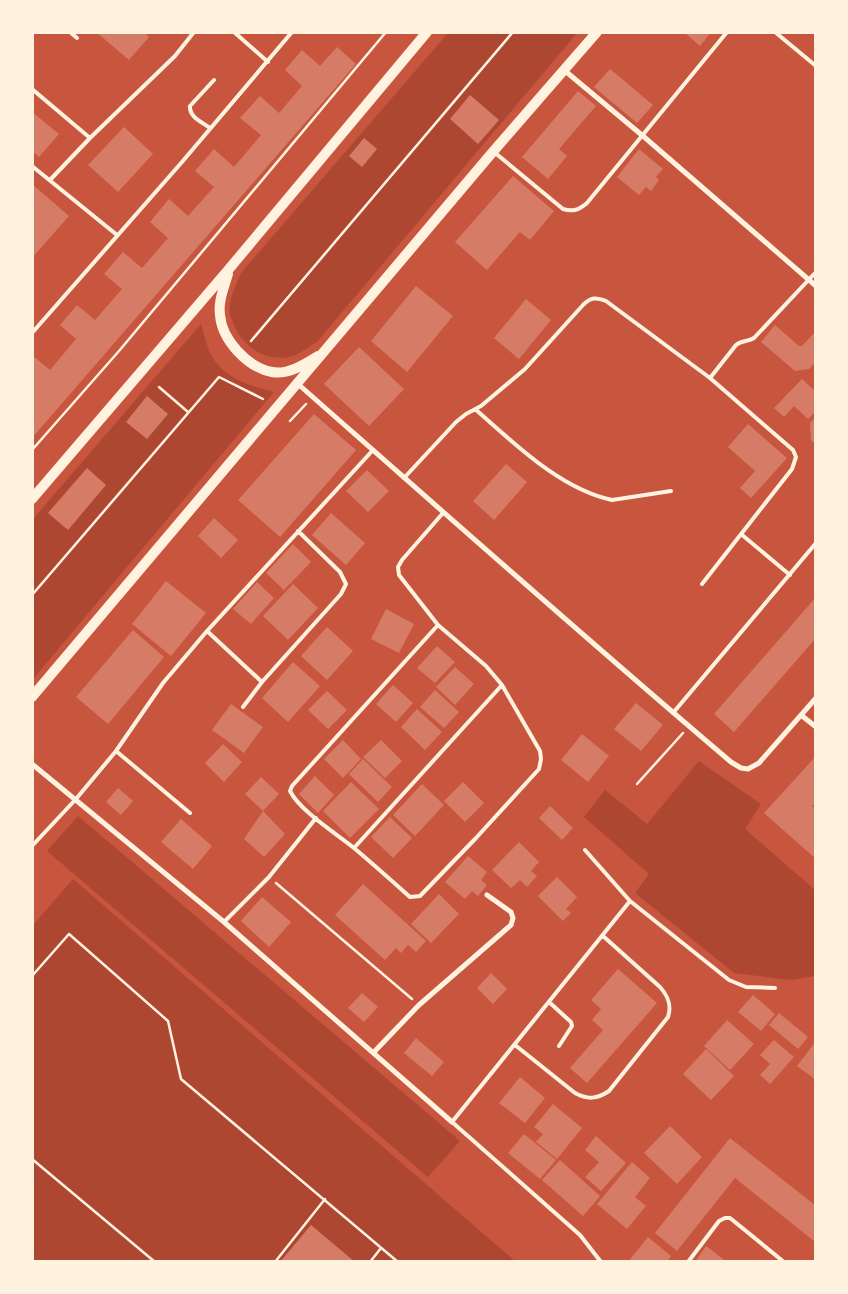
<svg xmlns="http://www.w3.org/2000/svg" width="848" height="1294" font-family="'Roboto Serif',serif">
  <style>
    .green { fill: #ae4732 }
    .building { fill: #d67c66 }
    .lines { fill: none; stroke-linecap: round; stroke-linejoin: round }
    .path { stroke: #fff3e0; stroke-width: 2.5 }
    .service { stroke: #fff3e0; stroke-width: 4 }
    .minor { stroke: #fff3e0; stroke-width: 5 }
    .secondary { stroke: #fff3e0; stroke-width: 10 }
  </style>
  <rect width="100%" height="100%" fill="#c8553d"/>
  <path class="green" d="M448,33H577L317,342C309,346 301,353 293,356C268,363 243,348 234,325C233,321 230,317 230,314C228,300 236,285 241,273Z
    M201,324C204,333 206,343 209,351C221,377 249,386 274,392L33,679V519Z
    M699,761L761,804L745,829L815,890V976L791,980L734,973L635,893L649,874L584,817L605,790L647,824Z
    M78,816L460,1141L428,1177L47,851Z
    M73,879L515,1261L33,1262V925Z"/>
  <path class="building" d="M96,32H144L149,37L129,60Z
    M684,32H711L700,46Z
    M337,47L356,64L32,438V355L50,370L76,339L60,325L77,305L95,320L122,289L104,274L123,252L142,268L168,238L150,222L169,199L188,216L214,187L195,171L214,149L234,167L261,135L240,118L260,96L279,113L302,86L285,70L302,50L320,66Z
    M610,69L653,105L637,123L594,87Z
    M578,91L596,106L559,149L567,156L548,179L522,157Z
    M470,95L499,120L478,144L450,119Z
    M32,112L59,134L39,157L32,151Z
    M124,127L153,154L118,192L88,165Z
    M364,138L377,149L362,167L349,156Z
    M639,149L663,169L656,177L659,180L651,191L646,187L639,195L617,177Z
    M513,176L554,211L530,240L520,232L487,270L455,242Z
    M32,184L69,216L32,258Z
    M416,286L453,316L407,372L371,341Z
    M526,299L551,320L519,359L494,338Z
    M775,325L799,346H802L816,331V362L809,369L795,371L761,342Z
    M359,347L404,389L369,426L324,384Z
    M802,379L816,392V411L808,419L794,406L784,417L774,408Z
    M147,396L168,414L147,439L126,422Z
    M314,414L356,450L280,537L238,500Z
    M816,417V445L811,440L810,423Z
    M748,424L787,458L751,498L740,488L755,471L728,447Z
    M506,464L527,482L494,520L473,501Z
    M87,468L106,485L68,530L48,513Z
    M367,470L389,491L368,512L346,491Z
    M331,513L365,543L346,565L312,535Z
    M214,518L238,540L221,558L198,536Z
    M293,544L311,562L284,590L266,573Z
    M166,581L206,613L171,656L132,624Z
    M257,582L274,598L251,624L233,609Z
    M293,584L318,608L288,640L263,616Z
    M816,597V638L734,732L714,714Z
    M386,609L414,624L399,653L371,639Z
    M327,627L353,651L327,680L301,656Z
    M133,630L164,657L108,724L76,697Z
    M437,646L455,662L435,683L417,668Z
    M293,662L320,686L288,722L262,698Z
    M455,667L474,684L455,705L436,687Z
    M393,685L413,703L396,722L376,704Z
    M435,690L459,712L444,728L420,707Z
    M327,691L347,710L328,729L308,710Z
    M636,703L663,725L641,751L614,729Z
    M231,704L263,727L244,753L212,730Z
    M417,709L442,732L425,750L401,727Z
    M582,734L609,756L588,782L561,760Z
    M343,740L361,759L343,778L324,759Z
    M381,740L402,761L385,778L363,757Z
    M223,744L242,762L224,782L205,763Z
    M816,756V803L812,806L816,809V859L764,813Z
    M363,759L392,787L378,802L349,774Z
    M315,776L334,795L318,813L299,794Z
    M261,777L279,794L263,811L245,794Z
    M351,782L379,809L350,838L323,811Z
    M463,782L484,803L465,822L444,801Z
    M422,784L444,805L415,836L393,815Z
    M118,788L133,801L121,815L106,802Z
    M550,806L573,828L562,840L539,818Z
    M263,811L285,834L264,857L244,839Z
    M390,817L412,838L393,858L371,837Z
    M181,819L212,846L193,869L161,842Z
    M519,842L539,862L531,871L537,876L527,887L520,880L511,888L492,870Z
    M468,856L487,872L481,880L487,885L478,896L472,891L465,899L445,882Z
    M557,877L577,897L566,909L571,913L563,921L538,896Z
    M363,884L426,941L416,952L408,945L401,953L396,948L385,960L335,915Z
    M439,894L459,914L431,943L411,924Z
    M262,897L291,922L269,947L241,921Z
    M618,969L657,1003L587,1083L570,1068L603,1030L592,1020L601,1009L591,1000Z
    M491,973L507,989L493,1004L477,988Z
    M362,993L378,1007L364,1022L348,1008Z
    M753,995L775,1014L761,1031L738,1012Z
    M779,1013L808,1037L798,1049L769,1025Z
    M727,1020L754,1044L730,1070L704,1046Z
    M416,1038L444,1062L432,1076L404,1053Z
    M774,1040L794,1057L770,1084L760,1075L770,1064L760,1055Z
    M816,1041V1080L797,1066Z
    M706,1049L734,1076L711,1100L683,1074Z
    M520,1077L545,1098L525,1123L499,1103Z
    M553,1104L582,1128L557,1159L536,1142L543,1134L534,1127Z
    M670,1126L702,1157L677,1184L644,1153Z
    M524,1134L556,1160L540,1179L508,1153Z
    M596,1136L626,1163L601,1191L585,1177L599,1162L585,1150Z
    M730,1138L816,1206L814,1241L735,1178L677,1251L655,1233Z
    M560,1160L600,1196L583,1216L542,1180Z
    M632,1162L650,1178L635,1197L646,1206L627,1229L597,1204Z
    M311,1225L355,1262H280Z
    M648,1237L671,1256L667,1262H628Z
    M706,1246L727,1262H695Z"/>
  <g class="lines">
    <path class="path" d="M251,341L513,32
      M159,387L188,412
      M290,421L306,404
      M32,450L119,351L386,32
      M32,595L219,377L263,399
      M637,784L683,733
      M276,883L412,999
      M32,976L69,934L168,1021L181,1079L398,1262
      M32,1159L155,1262
      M275,1262L325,1199
      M370,1262L381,1248"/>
    <path class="service" d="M70,32L77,38
      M234,32L268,62
      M775,32L816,66
      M32,89L90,138
      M210,128C202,122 189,117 190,106L214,80
      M494,152L563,209C573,212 579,210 587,203L727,32
      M32,166L117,235
      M50,180L90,138L175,56L194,32
      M32,333L182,162L292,32
      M710,378L736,345C742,340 748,342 754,338L816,272
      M475,409C514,443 560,489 612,500L671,491
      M404,478L456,422L466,414L481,406L525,369L583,305C591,297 596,297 606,301L710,378L793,450L796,457L792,469L702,584
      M741,534L790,575
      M438,625L292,786L290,791C300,811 337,834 354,848C373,864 392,881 410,897L420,896L476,838L539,769L541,759L540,751L502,685L486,666L438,625L399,575L398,567L402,560L443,513
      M207,631L262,682
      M243,707L262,682L341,594L346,584L340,572L298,531
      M673,713L816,543
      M116,751L190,813
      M32,846L76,799L116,751L163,683L207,631L373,450
      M354,848L502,685
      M585,850L630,901L729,980L746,987L775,988
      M224,922L269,877L316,818
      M549,1002L571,1022L572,1026L559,1046
      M515,1045L575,1093C588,1100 597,1099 609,1091L668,1017C672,1005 668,996 660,987L603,936
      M601,1262L580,1235L452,1122L630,901
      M688,1262L719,1221L725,1218H730L784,1262"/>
    <path class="minor" d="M564,70L643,136L816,286
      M298,384C442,511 585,638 731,762L741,768L748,769L759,763L816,698
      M801,715L816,727
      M32,764L224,922L452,1122
      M374,1052L419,1005L511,925L513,918L511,912L487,895"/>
    <path class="secondary" d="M228,274C224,288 218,301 220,315C222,340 247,367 272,372C288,375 305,364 318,356
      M32,499L229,269L427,32
      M32,697L491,154L597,32"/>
  </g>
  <rect width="848" height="1294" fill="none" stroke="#fff3e0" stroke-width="68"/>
</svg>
